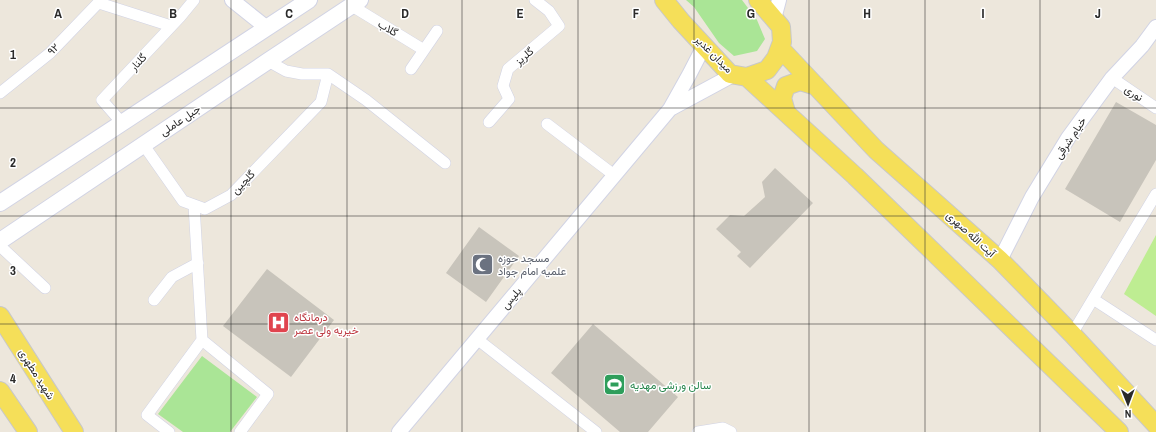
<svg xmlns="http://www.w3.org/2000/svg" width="1156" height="432" font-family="'Archivo Narrow',Vazirmatn,sans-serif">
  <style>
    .green { fill: #aae596 }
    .pitch { fill: #beed92 }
    .building { fill: #c8c4bb }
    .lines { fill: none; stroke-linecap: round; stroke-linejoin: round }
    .minor-casing { stroke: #d1d3e4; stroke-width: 12 }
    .tertiary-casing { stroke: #d1d3e4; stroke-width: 16 }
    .secondary-casing { stroke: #d1d3e4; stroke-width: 18 }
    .primary-casing { stroke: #c8c8c8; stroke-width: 20 }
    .minor { stroke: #fff; stroke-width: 11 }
    .tertiary { stroke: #fff; stroke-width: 14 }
    .secondary { stroke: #fff; stroke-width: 16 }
    .primary { stroke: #f5df59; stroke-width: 18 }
    .grid { fill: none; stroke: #2a2a2a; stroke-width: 1; stroke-opacity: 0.55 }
    .labels { text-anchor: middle; stroke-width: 3; stroke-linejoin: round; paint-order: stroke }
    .street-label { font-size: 11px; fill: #2a2a2a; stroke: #fff }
    .worship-label { font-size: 11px; fill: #5b616d; stroke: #fff; text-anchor: start }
    .health-label { font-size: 11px; fill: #be3a42; stroke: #fff; text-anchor: start }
    .leisure-label { font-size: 11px; fill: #27864d; stroke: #fff; text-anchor: start }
    .grid-label { font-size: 13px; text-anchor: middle; font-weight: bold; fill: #2a2a2a; stroke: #fff; stroke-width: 3; stroke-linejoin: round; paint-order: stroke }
  </style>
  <rect width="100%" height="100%" fill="#ede7dc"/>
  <path class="green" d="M686,0H742L757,20L765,39L757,51L734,56L719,43L694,7Z
    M202,356L257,397L230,432H183L158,414Z"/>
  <path class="pitch" d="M1156,235V316L1124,294Z"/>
  <path class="building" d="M1116,102L1156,125V160L1120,222L1065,189Z
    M775,168L813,203L750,268L737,256L741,252L716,229L730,215L744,216L765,197L762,182Z
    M479,227L519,256L486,302L446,273Z
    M267,269L334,320L291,377L223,326Z
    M593,324L678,397L648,432H620L551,373Z"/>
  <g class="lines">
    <defs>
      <path id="minor" d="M99,3L171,26
        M352,6L424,50
        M268,61L286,71L302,74H328L366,100L445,163
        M411,69L437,31
        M1112,78L1156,108
        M0,93L50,53L101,0
        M489,122L509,99L503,86L508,69L559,26L549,11L535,0
        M122,123L102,100L180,17L194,0
        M547,124L614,175
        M143,144L183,201L205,209L231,195L321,102L328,74
        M0,246L45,288
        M1093,299L1156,340
        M154,300L172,277L198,263
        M1072,334L1156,194
        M477,339L596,432
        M202,340L268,394L240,432
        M169,432L147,415L202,340L194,205
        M698,432L723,428L731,432"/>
      <path id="tertiary" d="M232,0L267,28
        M774,19L779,0
        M670,109L733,75
        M1000,260L1032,197L1068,138L1112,78L1142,46L1156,27
        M399,432L670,109L689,75L704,46"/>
      <path id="secondary" d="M0,203L309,0
        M0,241L268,61L360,0"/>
      <path id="primary" d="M664,0L681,21L730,74L747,77L767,70L776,58L782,42L781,27L758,0
        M780,48L876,150L1000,260L1072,334L1156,425
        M747,77L855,176L1119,432
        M786,112L782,98L786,86L800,81L816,86
        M0,316L74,432
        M0,391L28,432"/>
    </defs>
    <use href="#minor" class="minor-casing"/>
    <use href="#tertiary" class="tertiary-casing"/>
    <use href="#secondary" class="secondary-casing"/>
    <use href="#primary" class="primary-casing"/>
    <use href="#minor" class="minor"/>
    <use href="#tertiary" class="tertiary"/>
    <use href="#secondary" class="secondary"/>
    <use href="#primary" class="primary"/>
  </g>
  <path class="grid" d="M116,0V432M231,0V432M347,0V432M462,0V432M578,0V432M694,0V432M809,0V432M925,0V432M1040,0V432M0,108H1156M0,216H1156M0,324H1156"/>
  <defs>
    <symbol id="mosque-square" viewBox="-11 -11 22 22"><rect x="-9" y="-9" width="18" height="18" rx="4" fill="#6b7280" stroke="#fff"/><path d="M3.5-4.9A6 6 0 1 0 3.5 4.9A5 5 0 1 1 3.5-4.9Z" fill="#fff"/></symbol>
    <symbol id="hospital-square" viewBox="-11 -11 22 22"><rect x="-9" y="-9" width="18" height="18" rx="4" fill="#e0444e" stroke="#fff"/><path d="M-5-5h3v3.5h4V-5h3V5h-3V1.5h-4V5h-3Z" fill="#fff"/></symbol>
    <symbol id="stadium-square" viewBox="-11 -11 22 22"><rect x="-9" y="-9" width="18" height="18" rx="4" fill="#2e9e5b" stroke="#fff"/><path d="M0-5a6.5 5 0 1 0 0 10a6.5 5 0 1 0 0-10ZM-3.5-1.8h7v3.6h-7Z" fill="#fff"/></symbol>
  </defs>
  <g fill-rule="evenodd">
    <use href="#mosque-square" x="470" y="252" width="25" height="25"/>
    <use href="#hospital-square" x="266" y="310" width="25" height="25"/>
    <use href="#stadium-square" x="602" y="372" width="25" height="25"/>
  </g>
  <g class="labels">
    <g class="street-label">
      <text transform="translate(388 28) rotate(31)" y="4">گلاب</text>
      <text transform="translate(53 49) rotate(-44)" y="4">۹۲</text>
      <text transform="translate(714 54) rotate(45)" y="4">میدان غدیر</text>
      <text transform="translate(524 56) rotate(-40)" y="4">گلریز</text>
      <text transform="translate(138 62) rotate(-47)" y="4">گلنار</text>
      <text transform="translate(1134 93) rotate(34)" y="4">نوری</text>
      <text transform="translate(180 120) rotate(-34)" y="4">جبل عاملی</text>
      <text transform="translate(1070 138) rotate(-56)" y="4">خیام شرقی</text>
      <text transform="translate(243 182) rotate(-46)" y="4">گلچین</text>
      <text transform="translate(971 234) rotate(42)" y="4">آیت الله صهری</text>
      <text transform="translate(511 298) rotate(-50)" y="4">پلیس</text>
      <text transform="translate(37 374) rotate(58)" y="4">شهید مطهری</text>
    </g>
    <g class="worship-label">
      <text x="498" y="262">مسجد حوزه<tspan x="498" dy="13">علمیه امام جواد</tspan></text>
    </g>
    <g class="health-label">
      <text x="294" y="321">درمانگاه<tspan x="294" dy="13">خیریه ولی عصر</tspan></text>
    </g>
    <g class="leisure-label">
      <text x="630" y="389">سالن ورزشی مهدیه</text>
    </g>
  </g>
  <g class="grid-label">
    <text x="58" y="18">A</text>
    <text x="173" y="18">B</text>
    <text x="289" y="18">C</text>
    <text x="405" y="18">D</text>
    <text x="520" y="18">E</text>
    <text x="636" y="18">F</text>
    <text x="751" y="18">G</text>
    <text x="867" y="18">H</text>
    <text x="983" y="18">I</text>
    <text x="1098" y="18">J</text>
    <text x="13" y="59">1</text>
    <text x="13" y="167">2</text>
    <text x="13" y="275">3</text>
    <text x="13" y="383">4</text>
  </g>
  <g transform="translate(1128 404) rotate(179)" stroke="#ffffff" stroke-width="3" paint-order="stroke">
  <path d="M0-3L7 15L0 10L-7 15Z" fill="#2a2a2a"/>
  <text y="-6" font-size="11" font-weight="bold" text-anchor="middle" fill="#2a2a2a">N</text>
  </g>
</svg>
